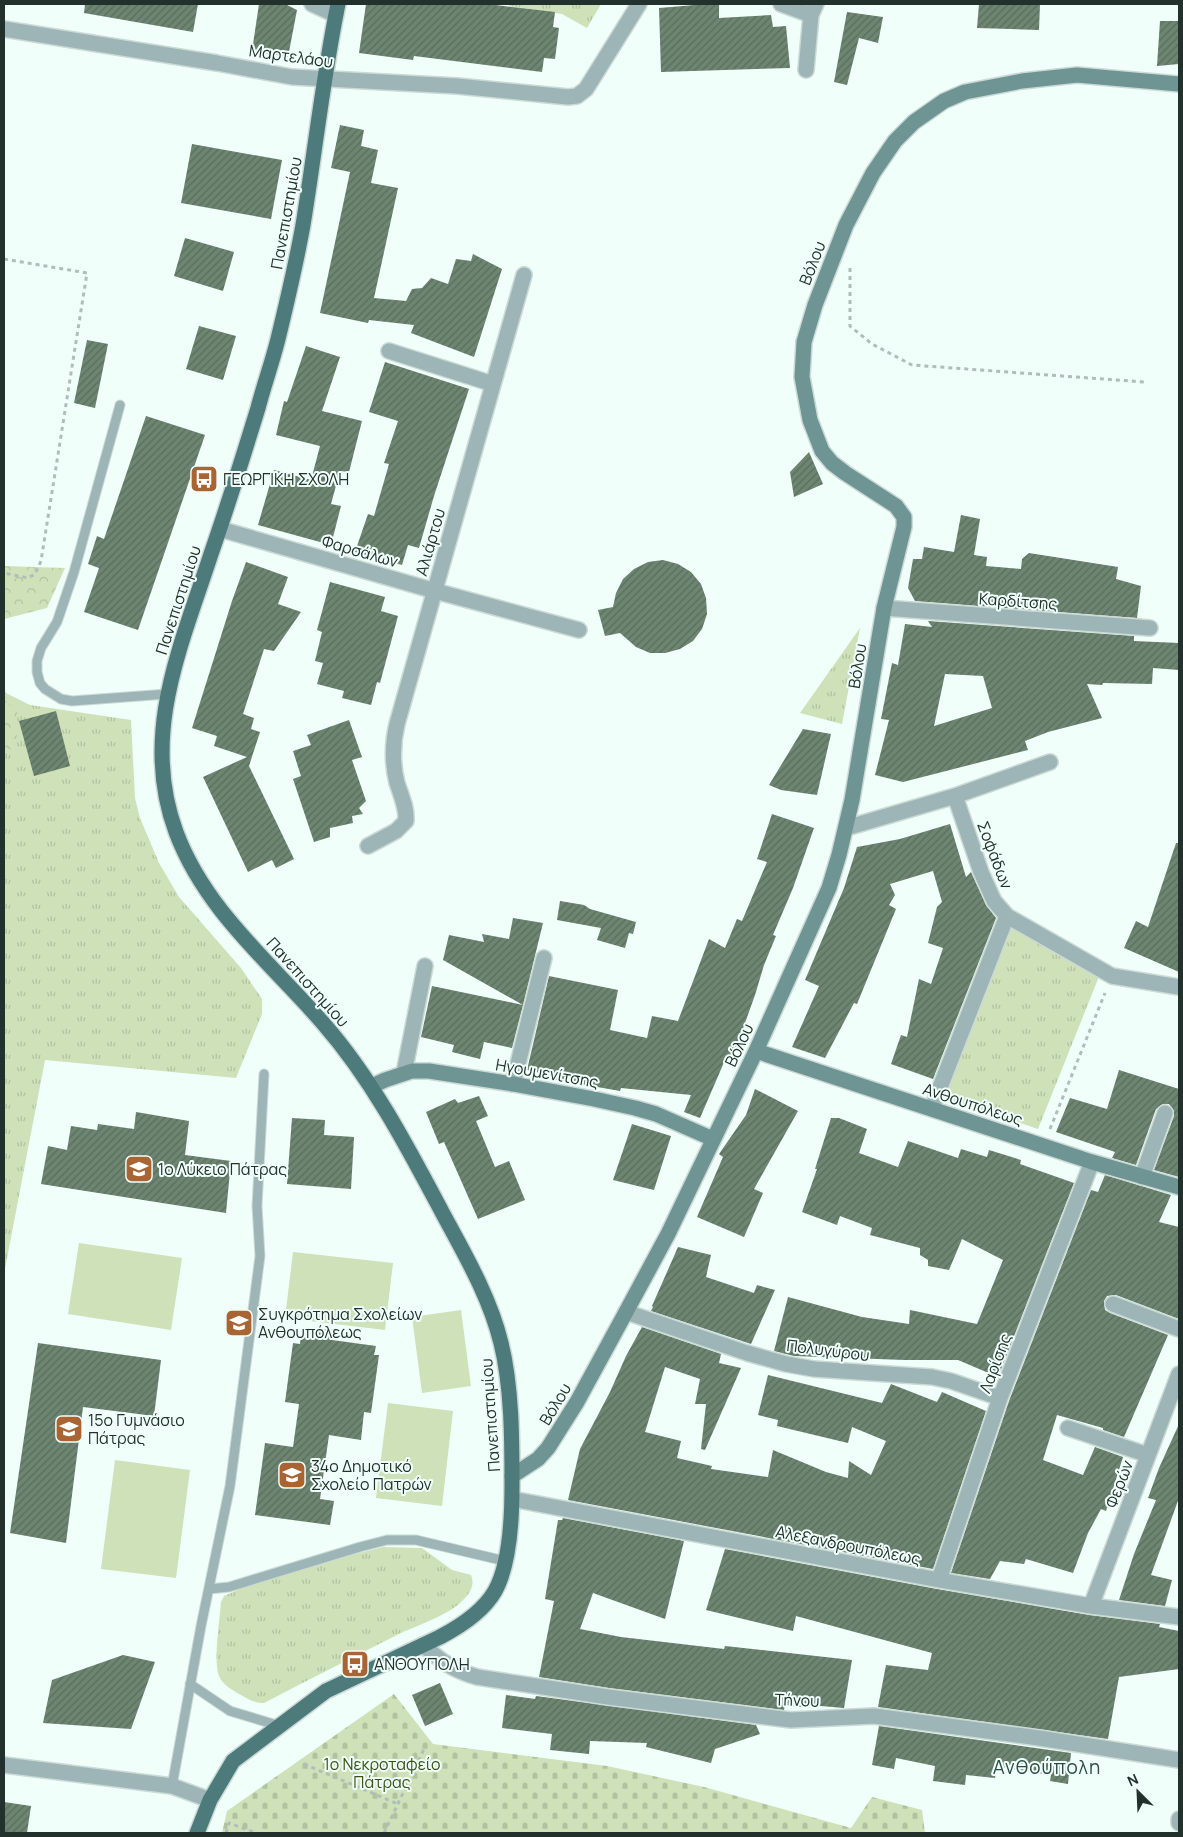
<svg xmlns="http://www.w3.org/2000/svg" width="1183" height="1837" font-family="Manrope,sans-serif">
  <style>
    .grass { fill: url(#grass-tufts) }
    .forest { fill: url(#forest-crowns) }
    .cemetery { fill: url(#cemetery-stones) }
    .garden { fill: #cfe1b8 }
    .building { fill: url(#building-hatch); fill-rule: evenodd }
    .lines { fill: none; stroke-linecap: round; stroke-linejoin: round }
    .lane-casing { stroke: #cbdad5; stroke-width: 11 }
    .street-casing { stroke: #cbdad5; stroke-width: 18 }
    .secondary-casing { stroke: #cbdad5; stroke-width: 18 }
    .primary-casing { stroke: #cbdad5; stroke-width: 18 }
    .path { stroke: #afbeb9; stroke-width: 3; stroke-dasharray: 4 4; stroke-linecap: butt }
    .lane { stroke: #9db5b6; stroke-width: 9 }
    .street { stroke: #9db5b6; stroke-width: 15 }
    .secondary { stroke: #6f9494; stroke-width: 15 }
    .primary { stroke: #4d7b7c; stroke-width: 15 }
    .labels { text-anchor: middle; stroke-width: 4; stroke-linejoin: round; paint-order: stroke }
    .street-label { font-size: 16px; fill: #22312c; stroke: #f0fffa }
    .poi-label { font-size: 16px; fill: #22312c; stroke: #f0fffa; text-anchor: start }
    .park-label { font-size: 16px; fill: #3b5012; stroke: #f0fffa }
    .quarter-label { font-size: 19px; letter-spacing: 1px; fill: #2d4d44; stroke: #f0fffa }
  </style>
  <defs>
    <pattern id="grass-tufts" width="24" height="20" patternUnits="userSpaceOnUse" patternTransform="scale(1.25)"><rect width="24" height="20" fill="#cfe1b8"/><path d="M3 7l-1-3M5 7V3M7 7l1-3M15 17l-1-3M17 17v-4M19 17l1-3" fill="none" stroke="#b1c29e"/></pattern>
    <pattern id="forest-crowns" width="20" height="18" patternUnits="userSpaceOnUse" patternTransform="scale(1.25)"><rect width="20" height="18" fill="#cfe1b8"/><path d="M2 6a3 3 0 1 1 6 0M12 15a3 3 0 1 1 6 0" fill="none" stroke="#b1c29e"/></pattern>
    <pattern id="cemetery-stones" width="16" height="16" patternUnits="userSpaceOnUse" patternTransform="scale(1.25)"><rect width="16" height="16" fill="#cfe1b8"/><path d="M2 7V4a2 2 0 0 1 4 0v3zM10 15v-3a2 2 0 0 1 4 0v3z" fill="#b1c29e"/></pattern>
    <pattern id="building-hatch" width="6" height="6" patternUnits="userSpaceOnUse" patternTransform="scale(1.25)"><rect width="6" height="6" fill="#6d8571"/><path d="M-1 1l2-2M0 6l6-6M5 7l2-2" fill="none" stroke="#596d5d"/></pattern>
  </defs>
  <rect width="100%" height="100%" fill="#f0fffa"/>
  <path class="grass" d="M510,4H601L587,28L562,14L509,6Z
    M860,628L842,724L800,713Z
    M4,687L6,693L30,705L131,720L135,798L140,818L159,863L179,897L241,968L262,999V1014L236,1078L45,1060L4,1274Z
    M1011,928L1100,974L1038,1129L943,1097Z
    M383,1547L422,1548L452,1570L471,1575C476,1587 468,1596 459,1604C442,1618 417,1625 397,1635C353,1657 308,1680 264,1703C254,1703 248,1699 239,1694C231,1689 223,1685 219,1676C213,1662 220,1619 221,1602L224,1596L249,1585L319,1563Z"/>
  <path class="forest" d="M4,566L65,568L47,608L4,619Z
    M4,699L17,711V743L4,755Z"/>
  <path class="cemetery" d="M394,1694L433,1744L607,1766L704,1787L851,1828L872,1797L922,1810L925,1833H222L227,1811Z"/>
  <path class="garden" d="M79,1243L182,1258L171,1330L68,1314Z
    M293,1252L393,1263L385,1330L285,1318Z
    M461,1310L471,1386L422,1393L412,1317Z
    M388,1403L453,1411L442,1506L376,1498Z
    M115,1460L190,1470L176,1578L101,1569Z"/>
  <path class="building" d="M85,4H198L193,32L84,13Z
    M259,4H285L297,10L288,57L252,51Z
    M366,4H487L555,12L553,27L559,28L555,59L544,58L542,72L414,56L413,60L359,53Z
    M707,4H719V18L771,15L773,27L786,26L790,68L661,72L659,8Z
    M979,4H1040L1039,30L977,28Z
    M847,12L883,17L878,43L859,38L847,85L834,82Z
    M1160,21H1179V64L1157,66Z
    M340,125L364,130L361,146L378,150L371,183L398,188L374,298L406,301L412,289L422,288L431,278L448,284L456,259L471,261L473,254L502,269L474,357L411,333L414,325L369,320L368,323L320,313L350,172L331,168Z
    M192,144L282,160L271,219L181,203Z
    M185,238L234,252L223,291L174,276Z
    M199,326L236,336L223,380L186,369Z
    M87,340L108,344L95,408L74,403Z
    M306,346L340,357L322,411L362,421L349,472L340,471L331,504L341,506L331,545L258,525L274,470L311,480L320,446L276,435L284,401L287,402Z
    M385,362L469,389L434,496L419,548L408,545L402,565L355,552L368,514L374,516L389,464L384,463L398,421L369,412Z
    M146,416L205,435L138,630L84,612L99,568L88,564L97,536L104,539Z
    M809,452L823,484L794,497L790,472Z
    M961,515L980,519L974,555L987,557L986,566L1021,569L1022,559L1029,553L1118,567L1116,579L1141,586L1137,618L915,601L908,588L913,559H922L924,547L954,552Z
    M663,560L678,564L691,572L701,584L706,598L707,614L702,629L693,641L680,649L665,653H650L636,647L620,633L605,636L598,610L613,607L616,593L623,579L634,569L648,562Z
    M246,562L288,577L278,604L301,612L274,651L264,649L243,714L254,718L251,729L260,732L249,766L294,859L276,868L272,860L248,872L203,777L247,757L214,746L217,736L192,728L232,601Z
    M330,582L385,597L381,611L398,616L380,683L377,682L371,705L342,698L344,691L317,684L323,663L315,661L322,632L317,630Z
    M928,621L1134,636V641L1179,643V670L1153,668L1152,684L1103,683L1102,685L1087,684L1102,718L1048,732L1025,741L1028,750L903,782L875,775L889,720L881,719L892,663L898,665L905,624L932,627ZM945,674L983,676L992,708L934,726Z
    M56,711L70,766L34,776L19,721Z
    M349,720L362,757L352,760L366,801L359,808L363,814L352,816L353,823L330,828V837L314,842L293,779L301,776L293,751L311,745L307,735Z
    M803,729L831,734L817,795L781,790L769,785Z
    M772,814L814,828L793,888L773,935L776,936L764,965L755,995L731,1062L725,1060L700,1118L684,1112L691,1095L621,1088L620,1091L541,1077L549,1075L527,1070L549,976L618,990L610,1030L647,1038L652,1016L678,1021L709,939L725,948L737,919L742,921L767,862L757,859Z
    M950,824L966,877L971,872L986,905L996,918L933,1079L891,1064L901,1035L907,1037L919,979L931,984L943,948L928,943L937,907L942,902L933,871L890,884L895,895L889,905L896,909L857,1004L854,1003L825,1058L792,1047L819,986L805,980L844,888L857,847L900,839Z
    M1176,843H1179V972L1124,948L1136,921L1148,927Z
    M560,901L584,905L590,909L636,922L633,934L629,933L625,948L597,940L601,928L557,920Z
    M513,918L543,923L523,1005L443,960L449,935L484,942L482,934L509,939Z
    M432,986L523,1005L512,1048L484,1042L480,1059L452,1052L454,1045L421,1037Z
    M1119,1070L1179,1089V1177L1154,1170L1174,1116V1111L1169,1104H1163L1156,1109L1136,1165L1112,1158L1115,1152L1056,1132L1070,1098L1107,1109Z
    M755,1089L798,1111L754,1189L763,1193L744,1237L697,1217L723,1157L719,1154L746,1115Z
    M479,1096L488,1116L476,1121L495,1167L509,1161L525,1200L478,1219L444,1142L439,1144L426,1112L455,1099L458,1103Z
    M136,1112L189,1121L185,1155L231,1161L226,1213L41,1184L48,1146L67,1150L71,1126L97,1130L98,1124L134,1129Z
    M292,1118L325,1120L324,1135L354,1137L351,1189L287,1184Z
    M831,1118H839L867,1129L859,1153L898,1167L908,1141L958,1158L961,1149L987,1157L989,1150L1021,1160L1020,1164L1074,1183L998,1377L958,1360H905L794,1356L774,1351L788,1297L862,1317L909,1324L910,1310L977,1324L1003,1260L962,1239L949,1270L928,1266V1260L920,1255V1248L870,1235L872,1228L840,1216L837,1225L802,1212L817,1169H815Z
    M632,1124L671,1136L654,1190L613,1180Z
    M1105,1175L1171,1195L1159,1222L1179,1227V1319L1116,1295L1107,1296L1104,1301L1105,1310L1110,1313L1168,1335L1124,1437L1103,1430V1428L1057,1415L1043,1460L1083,1475L1095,1447L1123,1457L1106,1511L1101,1509L1088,1533L1073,1573L1026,1559L1024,1564L1000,1561L990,1579L951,1573L1009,1401L1091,1190L1098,1192Z
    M678,1247L711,1255L706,1277L754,1293L757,1285L775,1290L751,1344L651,1311L653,1307L652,1306Z
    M642,1327L721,1354L719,1363L741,1368L705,1450L701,1449L706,1404H695L700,1379L665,1367L645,1432L681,1441L677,1458L712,1466L711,1469L768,1477L773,1450L826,1472L848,1478L849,1461L871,1475L886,1441L852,1427L848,1443L777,1426L778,1420L758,1415L768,1375L882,1403L891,1384L937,1402L942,1392L986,1411L933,1569L568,1500L580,1449L610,1392L626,1356Z
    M314,1328L333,1330L332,1340L376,1346L374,1355H379L371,1413L364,1412L361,1440L329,1435L320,1499L334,1501L330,1525L255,1515L265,1443L293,1447L299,1404L285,1402L293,1343L300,1344L301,1335L313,1337Z
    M38,1343L161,1360L154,1416L83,1407L66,1543L10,1533Z
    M1179,1424V1498L1151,1575L1172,1580L1165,1606L1119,1600L1134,1554L1156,1500L1148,1498L1159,1468Z
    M563,1518L684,1541L665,1619L593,1593L580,1629L621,1637L724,1649L725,1646L852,1660L844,1708L809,1705L808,1708L785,1705L784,1710L609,1688L539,1677L554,1601L545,1599L558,1520H562Z
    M725,1549L937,1589L1089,1615L1160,1624L1159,1627L1179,1631V1669L1119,1677L1108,1739L878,1707L886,1665L928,1670L932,1653L796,1616L793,1631L706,1610Z
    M123,1655L155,1662L131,1729L43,1723L52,1680Z
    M440,1683L453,1714L425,1726L412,1695Z
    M506,1695L535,1699L536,1696L756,1725L760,1734L715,1749L711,1763L646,1747L647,1743L590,1741L589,1754L550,1750L552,1734L502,1728Z
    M879,1726L1071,1753L1068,1784L1050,1781L1051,1775L997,1767L995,1778L966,1775L965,1785L933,1781L935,1766L896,1758L894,1769L872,1765Z
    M4,1802L31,1806L27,1833H4Z"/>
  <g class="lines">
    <defs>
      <path id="lane" d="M120,405L74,572L57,622L41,648L37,661V672L40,683L45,689L61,699L72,701L167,694
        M209,1589L229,1587L360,1547L387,1540H416L505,1561
        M190,1684L230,1711L280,1726
        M172,1786L201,1626L230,1486L260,1256L257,1206L264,1074"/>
      <path id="street" d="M312,4L336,15
        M781,4L811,15
        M4,29L217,63L292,77L457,86L568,97L577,96L586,89L639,4
        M806,70L811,15L816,4
        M389,351L493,384
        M220,529L435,591L579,630
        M884,608L1150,628
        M955,796L981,872L994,901L1007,916L1112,976L1179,987
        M846,828L955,796L1050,762
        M368,846L396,831L406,821C407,808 401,795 397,783C392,763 392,745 397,724L524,275
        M404,1073L425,966
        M513,1084L544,958
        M932,1108L1007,916
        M1142,1177L1165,1113
        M1113,1304L1179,1329
        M626,1312L747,1353L786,1364L814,1369L932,1377L951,1381L1000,1398
        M1068,1428L1148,1455
        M512,1499L939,1580L1091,1606L1179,1617
        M939,1580L1000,1398L1092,1162
        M1091,1606L1179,1374
        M423,1645C442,1662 453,1670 477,1677L608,1697L791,1720L874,1716L1039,1738L1179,1760
        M4,1765L172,1786L210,1800
        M1179,1819V1823"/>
      <path id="secondary" d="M756,1051L1092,1162L1179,1187
        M372,1086L385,1080L412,1071H429L513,1084L594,1099L635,1108L656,1114L713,1139
        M512,1476L538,1459L548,1448L577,1402L626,1312L668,1234L756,1051L829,888L839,855L852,800L884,608L904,527V517L896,506L845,473L832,463L822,451L810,420L802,377L804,342L815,305L846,225L873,173L895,141L914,122L944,101L965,92L1022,81L1077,75L1179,84"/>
      <path id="primary" d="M197,1833L210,1800L233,1761L326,1691L440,1637C461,1626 483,1612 495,1591C510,1564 512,1516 512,1486C512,1440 512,1387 501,1343C490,1297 464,1253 442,1212C407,1146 372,1079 323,1023C270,962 205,910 176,832C140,735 181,646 211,554C228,505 243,457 258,408C264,385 272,363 278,339C287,302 296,264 303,225C315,152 323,77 338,4"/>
    </defs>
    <use href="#lane" class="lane-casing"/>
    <use href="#street" class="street-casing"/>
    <use href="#secondary" class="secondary-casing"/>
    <use href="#primary" class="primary-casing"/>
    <path class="path" d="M4,259L87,273L41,561L35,574L28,578L4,573
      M850,268V326L872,344L912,365L1144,382
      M1050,1129L1105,993
      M304,1764L398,1804
      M226,1833L229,1823L256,1833
      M384,1833L425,1747"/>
    <use href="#lane" class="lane"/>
    <use href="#street" class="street"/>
    <use href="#secondary" class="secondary"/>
    <use href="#primary" class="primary"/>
  </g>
  <defs>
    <symbol id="bus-square" viewBox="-11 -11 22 22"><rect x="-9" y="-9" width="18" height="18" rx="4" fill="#a86533" stroke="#f0fffa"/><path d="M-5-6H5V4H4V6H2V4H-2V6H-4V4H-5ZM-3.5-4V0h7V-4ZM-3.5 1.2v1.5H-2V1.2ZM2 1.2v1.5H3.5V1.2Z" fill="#fff"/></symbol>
    <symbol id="school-square" viewBox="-11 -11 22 22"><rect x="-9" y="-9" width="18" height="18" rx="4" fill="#a86533" stroke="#f0fffa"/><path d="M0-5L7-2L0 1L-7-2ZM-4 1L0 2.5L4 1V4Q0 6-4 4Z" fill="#fff"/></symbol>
  </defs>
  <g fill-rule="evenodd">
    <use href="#bus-square" x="188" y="463" width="32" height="32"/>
    <use href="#school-square" x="123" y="1153" width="32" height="32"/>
    <use href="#school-square" x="223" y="1307" width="32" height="32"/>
    <use href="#school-square" x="53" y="1413" width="32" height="32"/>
    <use href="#school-square" x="276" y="1459" width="32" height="32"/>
    <use href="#bus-square" x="339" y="1648" width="32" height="32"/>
  </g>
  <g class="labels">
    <g class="street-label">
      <text transform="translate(291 56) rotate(8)" y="6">Μαρτελάου</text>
      <text transform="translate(286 213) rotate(-80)" y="6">Πανεπιστημίου</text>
      <text transform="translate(812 263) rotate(-69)" y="6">Βόλου</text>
      <text transform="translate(430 542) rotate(-74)" y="6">Αλιάρτου</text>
      <text transform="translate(360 551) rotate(16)" y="6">Φαρσάλων</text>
      <text transform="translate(178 600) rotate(-72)" y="6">Πανεπιστημίου</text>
      <text transform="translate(1018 601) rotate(4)" y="6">Καρδίτσης</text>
      <text transform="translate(857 666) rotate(-81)" y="6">Βόλου</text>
      <text transform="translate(995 855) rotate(69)" y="6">Σοφάδων</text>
      <text transform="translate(308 982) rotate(48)" y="6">Πανεπιστημίου</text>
      <text transform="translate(739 1045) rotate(-65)" y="6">Βόλου</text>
      <text transform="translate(547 1073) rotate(10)" y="6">Ηγουμενίτσης</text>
      <text transform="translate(973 1104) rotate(18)" y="6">Ανθουπόλεως</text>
      <text transform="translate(828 1350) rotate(7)" y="6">Πολυγύρου</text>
      <text transform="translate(995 1363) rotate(-69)" y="6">Λαρίσης</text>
      <text transform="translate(555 1404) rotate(-59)" y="6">Βόλου</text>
      <text transform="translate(490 1415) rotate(-94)" y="6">Πανεπιστημίου</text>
      <text transform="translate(1119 1484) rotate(-69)" y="6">Φερών</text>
      <text transform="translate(848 1545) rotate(11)" y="6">Αλεξανδρουπόλεως</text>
      <text transform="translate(797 1700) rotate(2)" y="6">Τήνου</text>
    </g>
    <g class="poi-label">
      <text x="223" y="485">ΓΕΩΡΓΙΚΗ ΣΧΟΛΗ</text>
      <text x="158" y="1175">1ο Λύκειο Πάτρας</text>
      <text x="258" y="1320">Συγκρότημα Σχολείων<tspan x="258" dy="18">Ανθουπόλεως</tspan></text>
      <text x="88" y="1426">15ο Γυμνάσιο<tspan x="88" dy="18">Πάτρας</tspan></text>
      <text x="311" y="1472">34ο Δημοτικό<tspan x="311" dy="18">Σχολείο Πατρών</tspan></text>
      <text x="374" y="1670">ΑΝΘΟΥΠΟΛΗ</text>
    </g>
    <g class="park-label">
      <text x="382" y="1770">1o Νεκροταφείο<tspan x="382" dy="18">Πάτρας</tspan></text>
    </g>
    <g class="quarter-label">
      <text x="1047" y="1774">Ανθούπολη</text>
    </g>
  </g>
  <rect width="1183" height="1837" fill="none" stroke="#22312c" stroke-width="10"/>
  <g transform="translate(1138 1792) rotate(336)" stroke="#f0fffa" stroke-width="4" paint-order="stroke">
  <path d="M0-4L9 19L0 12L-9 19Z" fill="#22312c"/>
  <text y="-8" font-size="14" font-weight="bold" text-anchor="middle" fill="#22312c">N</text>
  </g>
</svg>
